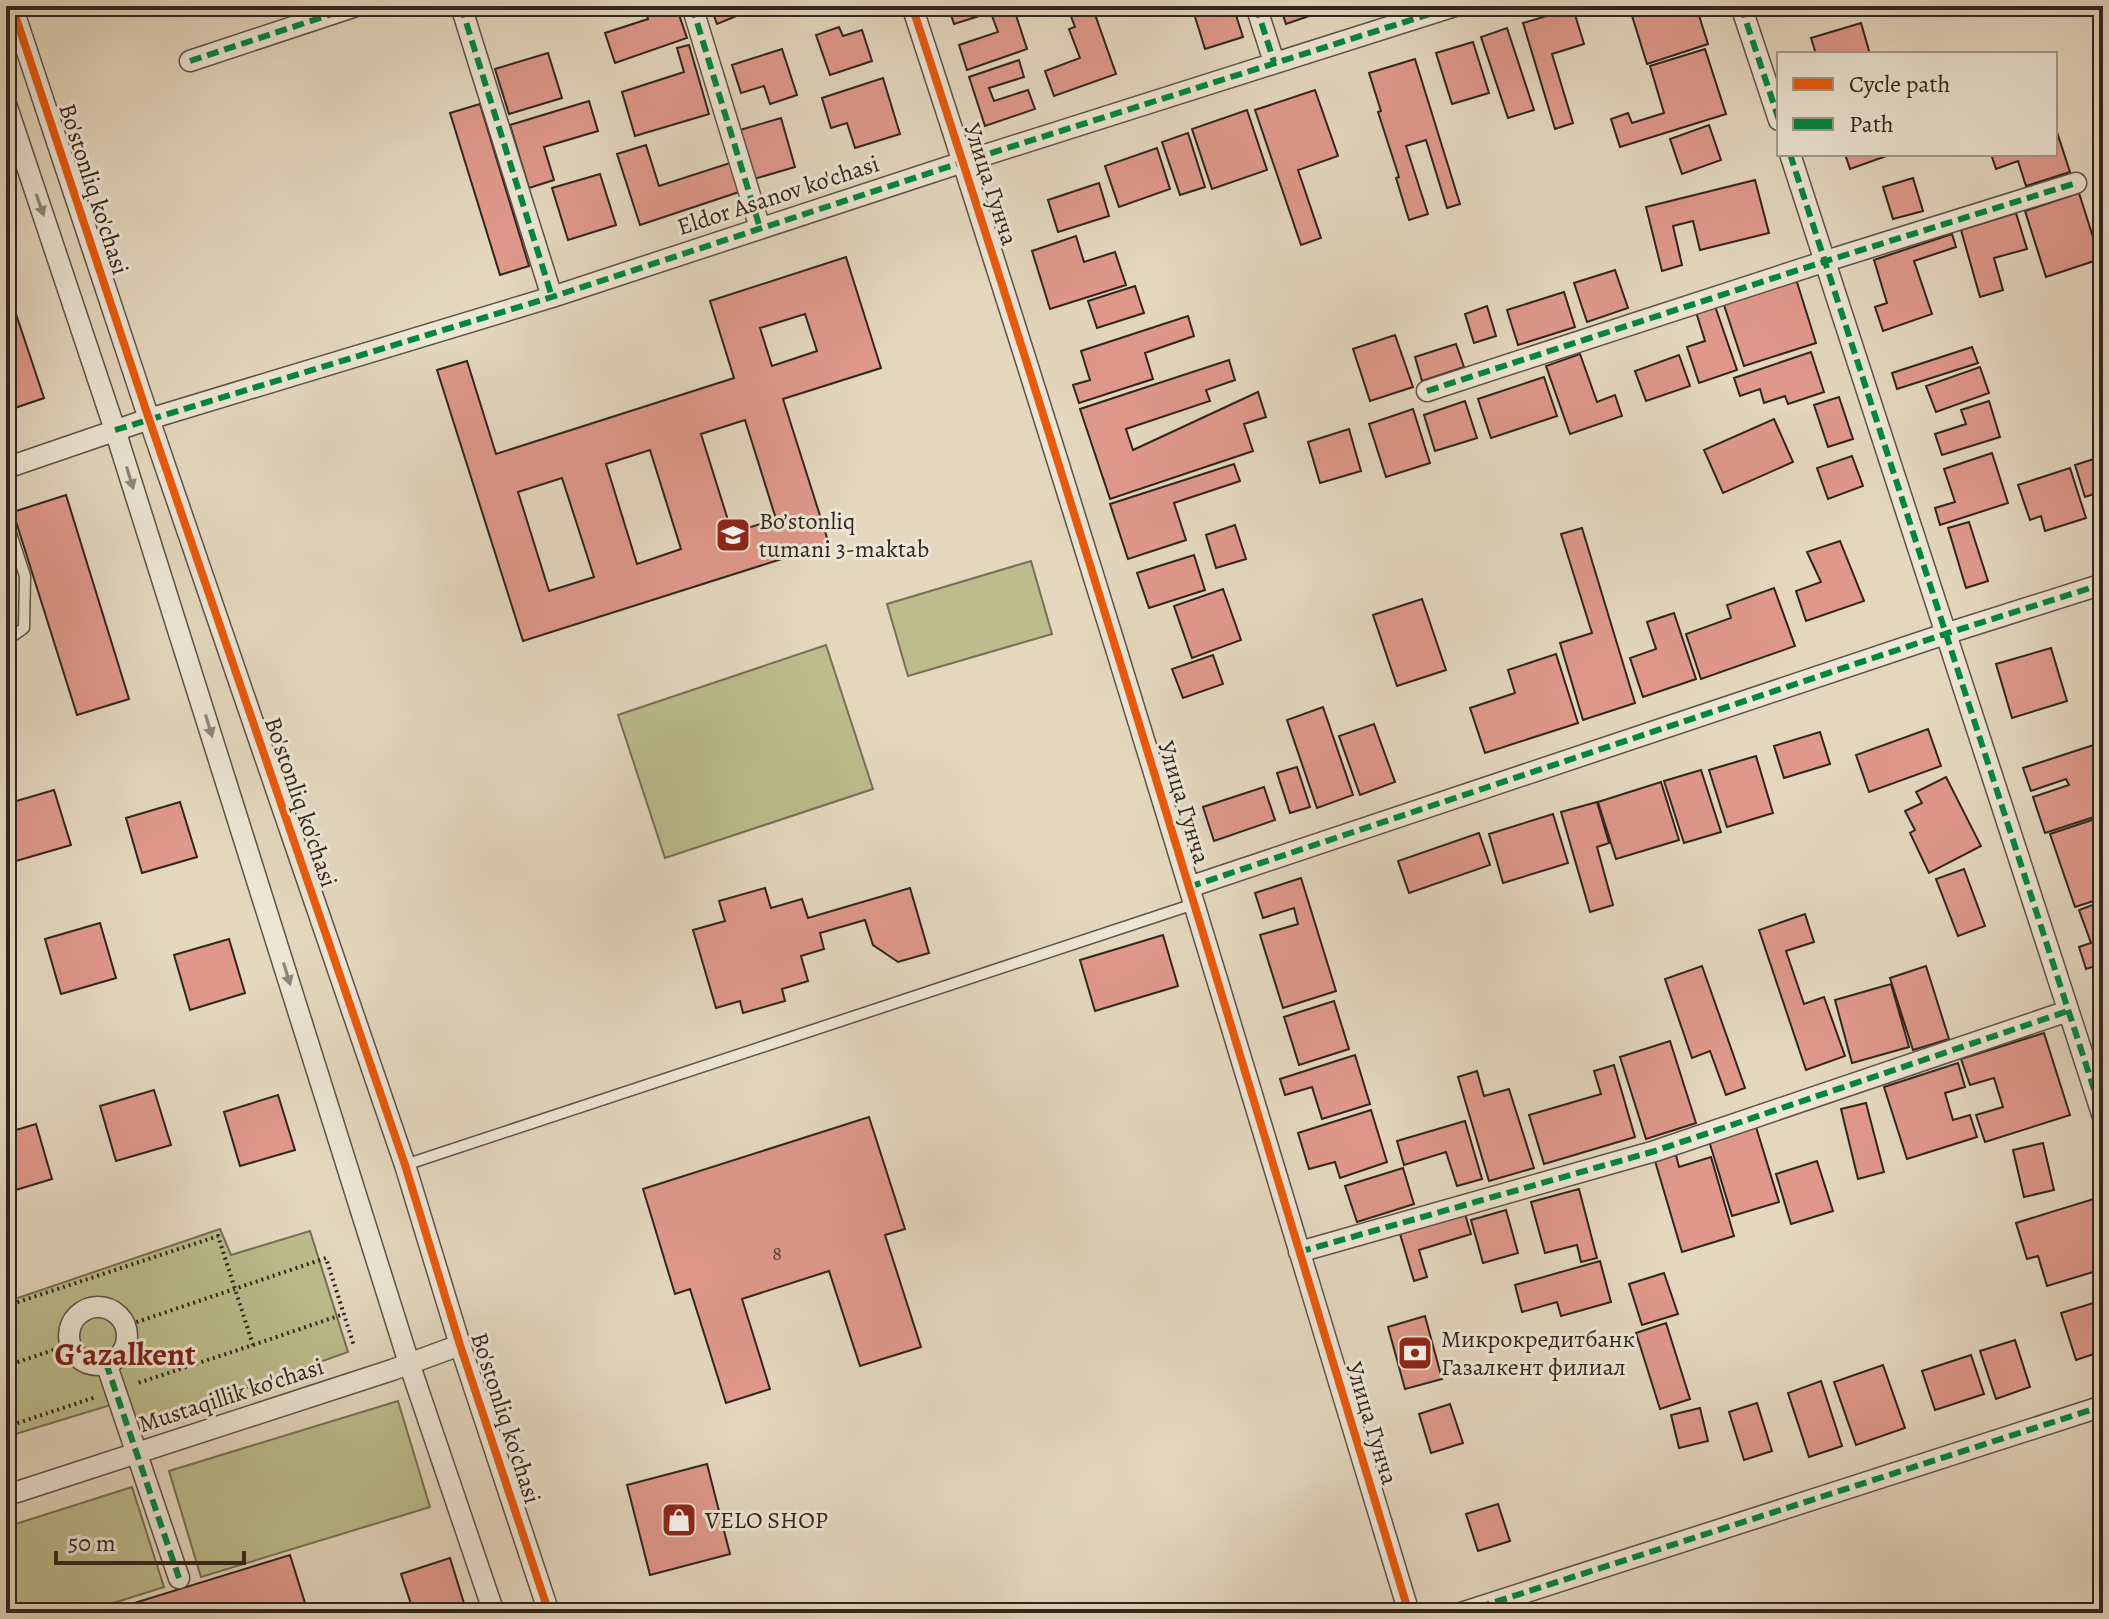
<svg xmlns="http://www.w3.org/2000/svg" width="2109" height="1619" font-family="Alegreya,serif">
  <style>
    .green { fill: #bcbc8c; stroke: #767056; stroke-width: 2 }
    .building { fill: #e0988b; stroke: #31251f; stroke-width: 2; fill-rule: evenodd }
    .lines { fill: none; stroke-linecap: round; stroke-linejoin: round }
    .lane-casing { stroke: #5e5247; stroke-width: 13 }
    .street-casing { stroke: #5e5247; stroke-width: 23 }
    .path { stroke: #31251f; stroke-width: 4; stroke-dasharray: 2 4; stroke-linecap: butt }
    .lane { stroke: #ede5d5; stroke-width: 10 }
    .street { stroke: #ede5d5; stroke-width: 20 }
    .quiet { stroke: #00873e; stroke-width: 6; stroke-dasharray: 12 6; stroke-linecap: butt }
    .cycleway-casing { stroke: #ede5d5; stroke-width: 13 }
    .cycleway { stroke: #e8590c; stroke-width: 8 }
    .oneway { fill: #8f857a }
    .labels { text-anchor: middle; stroke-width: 6; stroke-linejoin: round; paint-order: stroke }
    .number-label { font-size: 20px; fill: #5d423a }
    .street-label { font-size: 24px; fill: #31251f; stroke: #ede5d5 }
    .poi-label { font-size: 24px; fill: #31251f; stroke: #ede5d5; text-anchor: start }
    .district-label { font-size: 32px; font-weight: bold; fill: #7a1f14; stroke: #ede5d5 }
  </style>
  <rect width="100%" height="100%" fill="#e4d7be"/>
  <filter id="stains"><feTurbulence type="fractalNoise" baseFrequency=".0025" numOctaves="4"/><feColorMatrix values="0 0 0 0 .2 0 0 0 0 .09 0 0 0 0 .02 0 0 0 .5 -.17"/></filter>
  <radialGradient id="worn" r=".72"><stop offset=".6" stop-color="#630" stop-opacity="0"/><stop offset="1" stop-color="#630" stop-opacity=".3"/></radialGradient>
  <path class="green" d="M1031,561L1052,634L908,676L887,604Z
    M826,645L873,789L665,858L618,715Z
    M220,1229L231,1255L310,1231L348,1352L138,1427L127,1400L6,1437V1302Z
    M398,1401L430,1507L201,1577L169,1471Z
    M132,1487L164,1587L82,1613H6V1527Z"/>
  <path class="building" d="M644,6H676L687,38L615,63L605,33L648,19Z
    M715,6H753L754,9L717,24L711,8Z
    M948,6H1011L954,24Z
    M1084,6H1092L1116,74L1054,96L1045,71L1080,58L1069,29L1075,27L1069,11Z
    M1196,6H1233L1243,37L1205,49L1192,7Z
    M1280,6H1338L1286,24Z
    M1629,6H1696L1708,44L1647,64Z
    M1573,8L1584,44L1552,54L1573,123L1555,129L1523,23Z
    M1014,9L1027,49L967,70L959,45L998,32L992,16Z
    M1861,23L1870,54H1816L1811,38Z
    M839,27L843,36L862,30L872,61L830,75L816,35Z
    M1507,28L1534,110L1508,118L1481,37Z
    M1473,42L1489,93L1452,104L1436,53Z
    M689,45L709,114L635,136L622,92L684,72L677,48Z
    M782,49L797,95L770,104L764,86L741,93L732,65Z
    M1705,49L1726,114L1620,147L1611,119L1628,113L1632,123L1664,113L1650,66Z
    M548,53L562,98L509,114L495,69Z
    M1415,59L1460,204L1447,208L1426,140L1406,146L1428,214L1409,220L1396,178L1399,177L1378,112L1381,111L1369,73Z
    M1019,60L1024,77L989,88L994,101L1028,90L1035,109L985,126L969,77Z
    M883,78L900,134L855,148L847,123L831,128L822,98Z
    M1315,90L1338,156L1298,170L1321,238L1301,245L1255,110Z
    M589,101L598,131L544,147L554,180L529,188L510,125Z
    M480,104L529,266L500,275L450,113Z
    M1247,110L1267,170L1212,189L1192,129Z
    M781,118L795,167L754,179L740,130Z
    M1709,125L1721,160L1682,174L1670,139Z
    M2055,126L2070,172L2026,186L2018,161L1996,169L1991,154H2055Z
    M1188,133L1205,187L1180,195L1162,142Z
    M646,145L659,186L730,163L739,192L640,225L617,154Z
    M1157,148L1170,189L1119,207L1105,166Z
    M1845,154H1892L1850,169Z
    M600,174L616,225L568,240L552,188Z
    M1913,178L1923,211L1893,219L1883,187Z
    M1755,180L1769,233L1700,250L1693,221L1673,226L1682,265L1662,271L1646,207Z
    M1099,183L1109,216L1058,232L1048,200Z
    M2079,193L2100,259L2046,277L2025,211Z
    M2016,213L2027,249L1994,258L2003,290L1980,297L1961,230Z
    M1952,234L1956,247L1914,261L1932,314L1883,331L1875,307L1887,303L1874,260Z
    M1076,236L1084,262L1115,252L1126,285L1050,309L1032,251Z
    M846,257L881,368L783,399L829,544L523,641L437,370L467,361L496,454L734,378L710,301ZM805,314L817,351L772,366L760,328ZM745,420L776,519L732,533L701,434ZM650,450L681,549L637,564L606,464ZM562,478L594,577L549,591L518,492Z
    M1615,270L1628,308L1587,322L1574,283Z
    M1796,279L1816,343L1744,366L1723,302Z
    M6,284L44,398L6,411Z
    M1135,286L1144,313L1097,328L1088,301Z
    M1564,292L1575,327L1518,345L1507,310Z
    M1487,306L1496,336L1474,343L1465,314Z
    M1715,306L1737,370L1699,383L1687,347L1705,341L1696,312Z
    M1188,316L1194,336L1145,353L1153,379L1079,403L1073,385L1090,380L1081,351Z
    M1395,335L1413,387L1370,401L1353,349Z
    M1456,344L1464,367L1422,381L1415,357Z
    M1972,347L1978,363L1897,389L1892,373Z
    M1811,352L1824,392L1788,404L1785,396L1764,403L1760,389L1740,396L1734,378Z
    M1580,354L1597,402L1615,395L1622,416L1570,434L1546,366Z
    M1679,355L1690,386L1646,401L1635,371Z
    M1229,360L1235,380L1206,390L1210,401L1126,429L1133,450L1258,392L1266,417L1244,424L1253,451L1110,499L1080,409Z
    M1980,367L1989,393L1936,412L1926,386Z
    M1544,377L1557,416L1491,438L1478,399Z
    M1839,397L1853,439L1828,447L1814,405Z
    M1465,401L1477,438L1435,451L1424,415Z
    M1989,401L2000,437L1942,455L1935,434L1966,424L1961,410Z
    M1413,409L1430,463L1386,477L1369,424Z
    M1774,419L1793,462L1723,493L1704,450Z
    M1349,429L1361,471L1320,483L1308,442Z
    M1992,453L2008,503L1940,525L1935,508L1955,502L1944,469Z
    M1852,456L1863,486L1828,499L1817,468Z
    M2103,456V491L2085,497L2075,465Z
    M1234,464L1240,481L1174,503L1186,540L1128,559L1110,504Z
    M2070,468L2086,518L2045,531L2041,516L2030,520L2018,485Z
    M66,495L129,699L77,715L13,512Z
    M1969,522L1988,581L1966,588L1948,528Z
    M1235,525L1246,559L1216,568L1206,535Z
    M1582,528L1635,703L1583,720L1560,643L1592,633L1561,534Z
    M1840,541L1864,601L1806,621L1796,591L1821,582L1807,552Z
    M1194,555L1205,590L1149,608L1137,573Z
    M1774,588L1795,646L1701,679L1686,634L1731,618L1727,605Z
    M1223,589L1241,640L1192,658L1174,606Z
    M1422,599L1446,670L1397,686L1373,615Z
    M1674,613L1696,679L1643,697L1630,658L1656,649L1647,622Z
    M2051,648L2067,701L2012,718L1996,664Z
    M1556,654L1578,723L1485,753L1470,708L1515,693L1508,670Z
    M1213,655L1223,684L1183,698L1172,669Z
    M1323,707L1353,795L1317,808L1287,720Z
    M1374,724L1395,782L1360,795L1339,736Z
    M1928,729L1941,766L1869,792L1856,755Z
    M1820,732L1830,764L1784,778L1774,746Z
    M2103,742V814L2045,833L2033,797L2069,785L2066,779L2031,791L2023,768Z
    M1756,756L1773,813L1727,827L1709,770Z
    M1297,767L1310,807L1290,813L1277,773Z
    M1701,770L1721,832L1684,843L1664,781Z
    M1946,777L1981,846L1929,873L1910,833L1915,830L1905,811L1922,803L1916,792Z
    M1661,782L1679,840L1616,859L1598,802Z
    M1264,787L1275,820L1214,841L1203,807Z
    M54,790L71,845L16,861L6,827V804Z
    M180,802L197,857L142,873L126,818Z
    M1597,802L1609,843L1597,847L1613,905L1590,912L1561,812Z
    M1553,814L1568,863L1503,883L1489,834Z
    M2101,817L2103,824V898L2075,907L2050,834Z
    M1479,833L1490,865L1409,893L1398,861Z
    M1964,869L1985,926L1958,936L1936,879Z
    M1301,878L1336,991L1283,1008L1260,935L1298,924L1294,908L1263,918L1255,893Z
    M765,888L771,908L802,899L808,918L910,888L929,953L898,962L873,945L865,920L820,933L824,949L801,956L808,981L782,989L785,1001L743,1013L740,1001L716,1008L693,930L725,921L719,901Z
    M2103,901V979L2098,965L2086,969L2079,947L2091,943L2079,910Z
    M1805,914L1814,942L1786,951L1804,1004L1824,997L1845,1056L1806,1070L1759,930Z
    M100,923L116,978L61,994L45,939Z
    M1163,935L1178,986L1095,1011L1080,960Z
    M229,939L245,993L190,1010L174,955Z
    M1702,966L1745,1088L1726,1095L1710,1051L1692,1058L1665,979Z
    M1926,966L1949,1039L1913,1050L1890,978Z
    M1891,984L1909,1047L1852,1063L1835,1000Z
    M1334,1001L1349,1049L1299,1065L1284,1017Z
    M2044,1033L2070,1115L1985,1142L1976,1115L2003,1107L1994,1078L1970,1085L1961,1059Z
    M1670,1041L1696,1123L1646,1139L1620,1057Z
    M1355,1055L1370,1104L1322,1119L1312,1087L1285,1095L1280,1079Z
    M1958,1063L1965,1087L1945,1093L1953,1120L1970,1115L1977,1137L1907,1159L1884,1087Z
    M1614,1065L1635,1137L1544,1164L1529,1115L1601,1094L1594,1071Z
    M1477,1071L1484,1096L1509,1089L1534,1168L1489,1181L1458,1077Z
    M154,1090L171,1145L116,1161L100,1106Z
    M278,1095L295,1150L240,1166L224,1112Z
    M1866,1103L1884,1172L1858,1179L1841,1109Z
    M1371,1110L1387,1162L1340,1178L1335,1162L1309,1169L1298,1133Z
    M869,1117L905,1229L885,1235L921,1347L860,1366L829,1271L742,1299L770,1389L726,1403L690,1289L675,1294L643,1189Z
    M1465,1121L1482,1179L1457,1186L1446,1152L1404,1165L1397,1141Z
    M36,1124L52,1179L6,1193V1133Z
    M1756,1127L1779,1202L1732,1216L1709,1141Z
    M2043,1143L2054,1190L2024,1197L2013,1150Z
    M1676,1155L1679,1167L1711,1157L1734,1236L1682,1252L1655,1161Z
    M1817,1161L1833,1211L1791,1224L1776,1174Z
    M1403,1168L1414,1204L1357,1222L1345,1186Z
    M1579,1189L1597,1258L1581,1262L1577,1245L1545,1253L1531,1202Z
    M2103,1196V1269L2047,1286L2038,1256L2027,1259L2016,1223Z
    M1506,1210L1518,1253L1483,1263L1471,1220Z
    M1465,1214L1471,1234L1419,1250L1427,1277L1414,1281L1400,1234Z
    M1600,1261L1611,1302L1561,1316L1557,1302L1522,1312L1515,1285Z
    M1664,1273L1678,1314L1642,1325L1629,1284Z
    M2103,1300V1351L2076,1360L2061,1313Z
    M1425,1316L1442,1379L1405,1389L1388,1327Z
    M1666,1323L1690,1399L1660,1409L1636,1333Z
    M2015,1340L2030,1387L1996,1399L1980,1351Z
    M1971,1355L1984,1394L1935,1410L1922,1371Z
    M1883,1365L1905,1428L1856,1445L1834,1382Z
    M1821,1381L1842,1446L1809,1457L1788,1393Z
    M1757,1403L1772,1451L1744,1460L1729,1412Z
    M1450,1404L1463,1443L1431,1453L1419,1414Z
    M1700,1408L1708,1441L1679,1448L1671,1415Z
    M707,1464L730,1554L650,1575L627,1485Z
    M1498,1504L1510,1541L1478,1551L1466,1514Z
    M290,1555L305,1603L273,1613H102Z
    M450,1558L467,1613H414L401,1574Z"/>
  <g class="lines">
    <defs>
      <path id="lane" d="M6,518L25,576L24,628L6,641
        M405,1165L1194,904"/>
      <path id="street" d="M12,6L149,419L405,1165L460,1345L549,1613
        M461,6L552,297
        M692,6L760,228
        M912,6C1087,539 1246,1077 1409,1613
        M1256,6L1274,62
        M1741,6L1779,120
        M190,61L356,6
        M6,104L115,430L409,1363L494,1613
        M1790,154L2103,1117
        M1427,391L1826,261L2076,183
        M6,468L149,419L552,297L963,162L1455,6
        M1189,887L1945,634L2103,584
        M1299,1252L1655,1151L2068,1011
        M69 1336a29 29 0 1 1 58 0a29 29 0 1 1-58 0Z
        M106,1363L179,1578
        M17,1492L392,1370L460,1345
        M1461,1613L2103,1406"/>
    </defs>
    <use href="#lane" class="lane-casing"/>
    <use href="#street" class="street-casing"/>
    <path class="path" d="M6,1306L218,1236L253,1345L135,1384
      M125,1326L326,1258L354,1346
      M253,1345L344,1314
      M6,1366L71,1344
      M6,1427L96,1397"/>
    <use href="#lane" class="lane"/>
    <use href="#street" class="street"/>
    <path class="quiet" d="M461,6L552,297
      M692,6L760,228
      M1256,6L1274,62
      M1741,6L1779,120
      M190,61L356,6
      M1790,154L2103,1117
      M1427,391L1826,261L2076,183
      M115,430L552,297L963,162L1455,6
      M1189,887L1945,634L2103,584
      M1299,1252L1655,1151L2068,1011
      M106,1363L179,1578
      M1461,1613L2103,1406"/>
    <defs>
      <path id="cycleway" d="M12,6L149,419L405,1165L460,1345L549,1613
        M912,6C1087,539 1246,1077 1409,1613"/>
    </defs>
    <use href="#cycleway" class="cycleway-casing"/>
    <use href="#cycleway" class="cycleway"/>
  </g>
  <defs><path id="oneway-solid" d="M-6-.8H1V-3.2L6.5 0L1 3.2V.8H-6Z" transform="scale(2)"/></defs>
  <g class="oneway">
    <use href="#oneway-solid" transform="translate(40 205) rotate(71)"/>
    <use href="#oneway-solid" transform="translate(130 478) rotate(73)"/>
    <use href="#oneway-solid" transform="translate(209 726) rotate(73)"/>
    <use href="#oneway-solid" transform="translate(287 974) rotate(73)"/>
  </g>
  <defs>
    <symbol id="school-square" viewBox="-11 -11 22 22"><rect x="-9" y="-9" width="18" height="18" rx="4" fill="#8f2418" stroke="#ede5d5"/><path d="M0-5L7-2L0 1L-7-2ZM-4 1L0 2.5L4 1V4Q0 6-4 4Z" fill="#fff"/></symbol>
    <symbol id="bank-square" viewBox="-11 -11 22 22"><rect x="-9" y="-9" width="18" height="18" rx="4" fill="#8f2418" stroke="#ede5d5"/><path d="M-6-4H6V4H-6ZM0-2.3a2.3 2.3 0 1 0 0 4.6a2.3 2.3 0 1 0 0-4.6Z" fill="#fff"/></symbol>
    <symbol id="shop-square" viewBox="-11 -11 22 22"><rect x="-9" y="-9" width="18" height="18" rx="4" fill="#8f2418" stroke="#ede5d5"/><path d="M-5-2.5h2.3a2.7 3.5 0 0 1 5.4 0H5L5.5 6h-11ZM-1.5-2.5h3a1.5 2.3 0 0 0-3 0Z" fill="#fff"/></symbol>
  </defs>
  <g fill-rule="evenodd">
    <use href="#school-square" x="713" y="515" width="40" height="40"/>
    <use href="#bank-square" x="1395" y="1333" width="40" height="40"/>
    <use href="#shop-square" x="659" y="1500" width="40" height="40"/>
  </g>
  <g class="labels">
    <g class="number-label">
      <text x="777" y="1260">8</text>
    </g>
    <g class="street-label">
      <text transform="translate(991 184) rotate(72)" y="8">Улица Гунча</text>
      <text transform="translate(94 189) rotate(72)" y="8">Bo'stonliq ko'chasi</text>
      <text transform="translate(778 195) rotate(-18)" y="8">Eldor Asanov ko'chasi</text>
      <text transform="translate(301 802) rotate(71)" y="8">Bo'stonliq ko'chasi</text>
      <text transform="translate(1184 802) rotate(73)" y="8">Улица Гунча</text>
      <text transform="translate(231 1395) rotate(-18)" y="8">Mustaqillik ko'chasi</text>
      <text transform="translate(506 1418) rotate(72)" y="8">Bo'stonliq ko'chasi</text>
      <text transform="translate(1372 1423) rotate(73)" y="8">Улица Гунча</text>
    </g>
    <g class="poi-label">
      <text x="759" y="529">Bo’stonliq<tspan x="759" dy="28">tumani 3-maktab</tspan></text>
      <text x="1441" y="1347">Микрокредитбанк<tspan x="1441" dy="28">Газалкент филиал</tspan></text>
      <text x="705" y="1528">VELO SHOP</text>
    </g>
    <g class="district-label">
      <text x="125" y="1365">Gʻazalkent</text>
    </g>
  </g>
  <rect width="2109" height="1619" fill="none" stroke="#e4d7be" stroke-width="32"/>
  <rect x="8" y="8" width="2093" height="1603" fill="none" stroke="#31251f" stroke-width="4"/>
  <rect x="16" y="16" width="2077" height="1587" fill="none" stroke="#31251f" stroke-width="2"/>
  <rect x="1777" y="52" width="280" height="104" fill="#ede5d5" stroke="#a2988c" stroke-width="2"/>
  <rect x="1793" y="78" width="40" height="12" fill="#e8590c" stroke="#a2988c" stroke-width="2"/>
  <text x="1849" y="92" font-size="24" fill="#31251f">Cycle path</text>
  <rect x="1793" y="118" width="40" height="12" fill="#00873e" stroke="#a2988c" stroke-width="2"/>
  <text x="1849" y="132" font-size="24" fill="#31251f">Path</text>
  <path d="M56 1551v12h188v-12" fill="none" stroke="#31251f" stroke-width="4"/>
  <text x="68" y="1551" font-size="24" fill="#31251f" stroke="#ede5d5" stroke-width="6" paint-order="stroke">50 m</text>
  <rect width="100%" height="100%" filter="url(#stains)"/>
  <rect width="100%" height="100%" fill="url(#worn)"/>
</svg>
